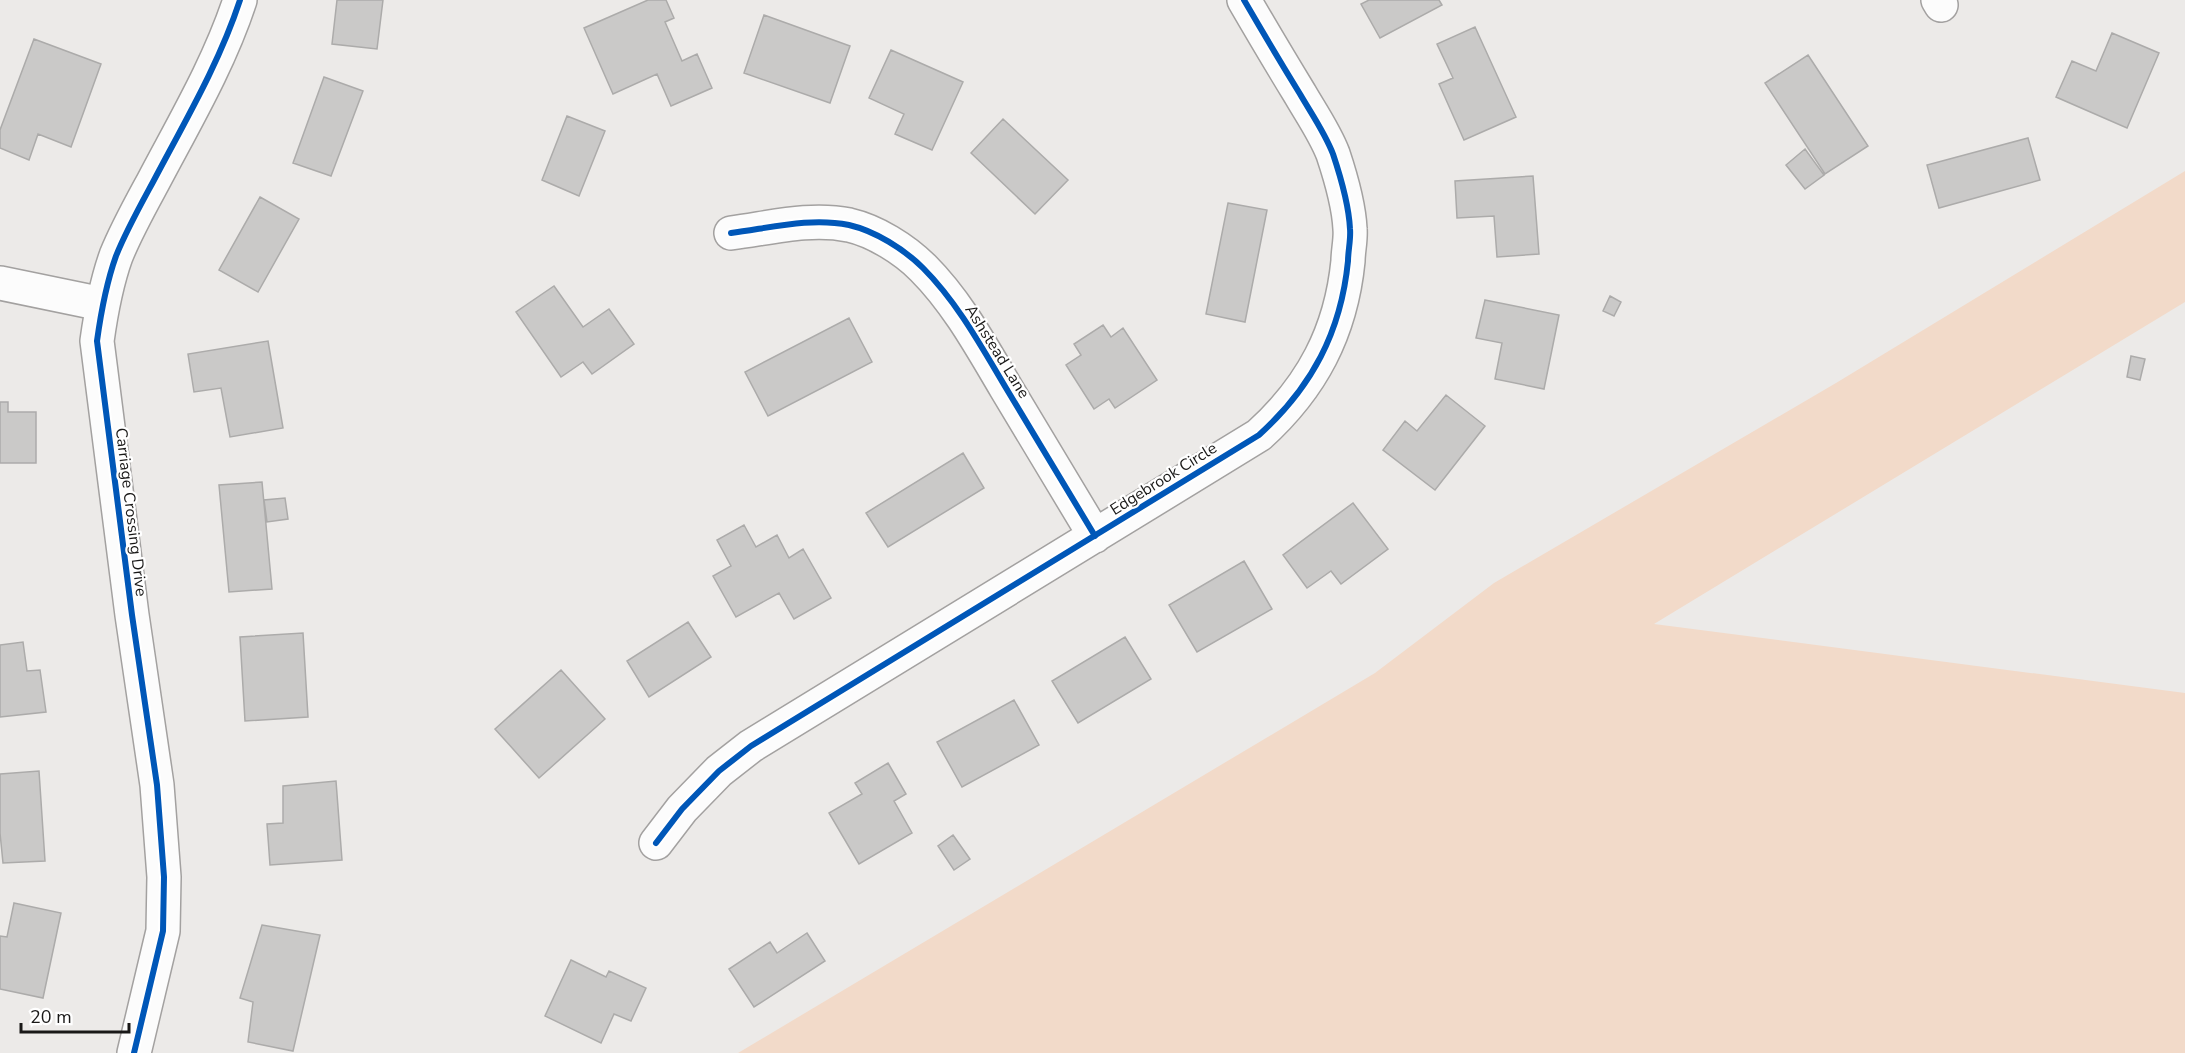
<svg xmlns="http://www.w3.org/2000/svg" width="2185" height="1053" font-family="'Nunito Sans',sans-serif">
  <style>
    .green { fill: #f2dac9 }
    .building { fill: #cac9c8; stroke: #acabaa; stroke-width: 1.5 }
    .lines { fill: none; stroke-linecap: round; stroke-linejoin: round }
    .minor-casing { stroke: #a3a1a0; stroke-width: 36 }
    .minor { stroke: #fcfcfc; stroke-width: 33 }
    .cycleway-casing { stroke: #fff; stroke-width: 10 }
    .cycleway { stroke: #0057b8; stroke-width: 6 }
    .labels { text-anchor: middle; stroke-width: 4.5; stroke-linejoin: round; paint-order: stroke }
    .street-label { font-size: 16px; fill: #191817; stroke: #fff }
  </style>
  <rect width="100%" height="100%" fill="#eceae8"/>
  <path class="green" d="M2185,171V302L1654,624L2185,693V1053H738L1375,673L1494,583L1836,383Z"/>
  <path class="building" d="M337,0H383L377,49L332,44Z
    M648,0H666L674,18L665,22L682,61L697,54L712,88L671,106L657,74L613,94L584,28Z
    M1369,0H1439L1442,5L1380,38L1361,4Z
    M764,15L850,46L830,103L744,73Z
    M1475,27L1516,117L1464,140L1439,84L1453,78L1437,44Z
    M2112,33L2159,53L2127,128L2056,97L2072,61L2096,71Z
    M34,39L101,64L71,147L38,134L29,160L0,148V130Z
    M891,50L963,82L932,150L895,134L904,114L869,98Z
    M1808,55L1868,146L1825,174L1765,83Z
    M324,77L363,91L331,176L293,163Z
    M567,116L605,131L579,196L542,180Z
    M1003,119L1068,180L1035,214L971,153Z
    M2028,138L2040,180L1939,208L1927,165Z
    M1805,149L1824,175L1805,189L1786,165Z
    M1533,176L1539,254L1497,257L1494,216L1457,218L1455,181Z
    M260,197L299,219L258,292L219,270Z
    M1228,203L1267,210L1245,322L1206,314Z
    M554,286L583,327L609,309L634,344L592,374L583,362L561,377L516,312Z
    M1610,296L1621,302L1614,316L1603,311Z
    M1485,300L1559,315L1544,389L1495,379L1502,343L1476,338Z
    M849,318L872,362L768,416L745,372Z
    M1103,325L1111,337L1123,328L1157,380L1115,408L1109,399L1094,409L1066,365L1081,355L1074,344Z
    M268,341L283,428L230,437L221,388L194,392L188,354Z
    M2131,356L2145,359L2140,380L2127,377Z
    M1446,395L1485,426L1435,490L1383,450L1405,421L1417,431Z
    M0,402H8V412H36V463H0Z
    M963,453L984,488L888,547L866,513Z
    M262,482L272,589L229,592L219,485Z
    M285,498L288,519L267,522L264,500Z
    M1353,503L1388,549L1341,584L1331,571L1307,588L1283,555Z
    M744,525L756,547L777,535L789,558L803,549L831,598L794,619L779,593L736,617L713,576L731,566L717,540Z
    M1244,561L1272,609L1197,652L1169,605Z
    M688,622L711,657L649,697L627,661Z
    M303,633L308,717L245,721L240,637Z
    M1125,637L1151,679L1078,723L1052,681Z
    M23,642L27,671L40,670L46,712L0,717V645Z
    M561,670L605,719L539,778L495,729Z
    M1014,700L1039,745L962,787L937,742Z
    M888,763L906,794L894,801L912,833L859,864L829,813L862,794L855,783Z
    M39,771L45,861L3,863L0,833V774Z
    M336,781L342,860L270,865L267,824L283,823V786Z
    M953,835L970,859L954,870L938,846Z
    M14,903L61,913L43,998L0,989V936L7,937Z
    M262,925L320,935L293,1051L248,1042L253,1002L240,998Z
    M807,933L825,961L754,1007L729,969L770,942L777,953Z
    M571,960L606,977L609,971L646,988L631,1021L614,1014L601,1043L545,1016Z"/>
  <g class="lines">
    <defs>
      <path id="minor" d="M1938,0L1941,5
        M731,233C770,228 810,217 849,225C875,231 904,249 923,268C957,302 981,346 1006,388C1035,437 1065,486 1095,536
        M0,283L102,304
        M656,843L682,809L719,771L751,746L1259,435C1312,387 1341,332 1348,261C1348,251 1351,239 1350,229C1349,207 1340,175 1333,154C1325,133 1311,113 1300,94C1281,63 1262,31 1244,0
        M134,1053L163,931L164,877L157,785L132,615L97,341C101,312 106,284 116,256C126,231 140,206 153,182C184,123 219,64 240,0"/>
    </defs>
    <use href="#minor" class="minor-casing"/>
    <use href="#minor" class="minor"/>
    <defs>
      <path id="cycleway" d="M731,233C770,228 810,217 849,225C875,231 904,249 923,268C957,302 981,346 1006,388C1035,437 1065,486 1095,536
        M656,843L682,809L719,771L751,746L1259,435C1312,387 1341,332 1348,261C1348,251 1351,239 1350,229C1349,207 1340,175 1333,154C1325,133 1311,113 1300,94C1281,63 1262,31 1244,0
        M134,1053L163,931L164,877L157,785L132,615L97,341C101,312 106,284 116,256C126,231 140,206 153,182C184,123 219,64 240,0"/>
    </defs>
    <use href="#cycleway" class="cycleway-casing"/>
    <use href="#cycleway" class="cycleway"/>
  </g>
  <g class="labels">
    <g class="street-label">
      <text transform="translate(998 351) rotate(58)" y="6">Ashstead Lane</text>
      <text transform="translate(1163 478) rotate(-32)" y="6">Edgebrook Circle</text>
      <text transform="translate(132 512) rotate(83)" y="6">Carriage Crossing Drive</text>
    </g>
  </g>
  <path d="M21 1023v9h108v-9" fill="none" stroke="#191817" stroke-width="3"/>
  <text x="30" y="1023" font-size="18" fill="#191817" stroke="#ffffff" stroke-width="4.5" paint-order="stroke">20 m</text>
</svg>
